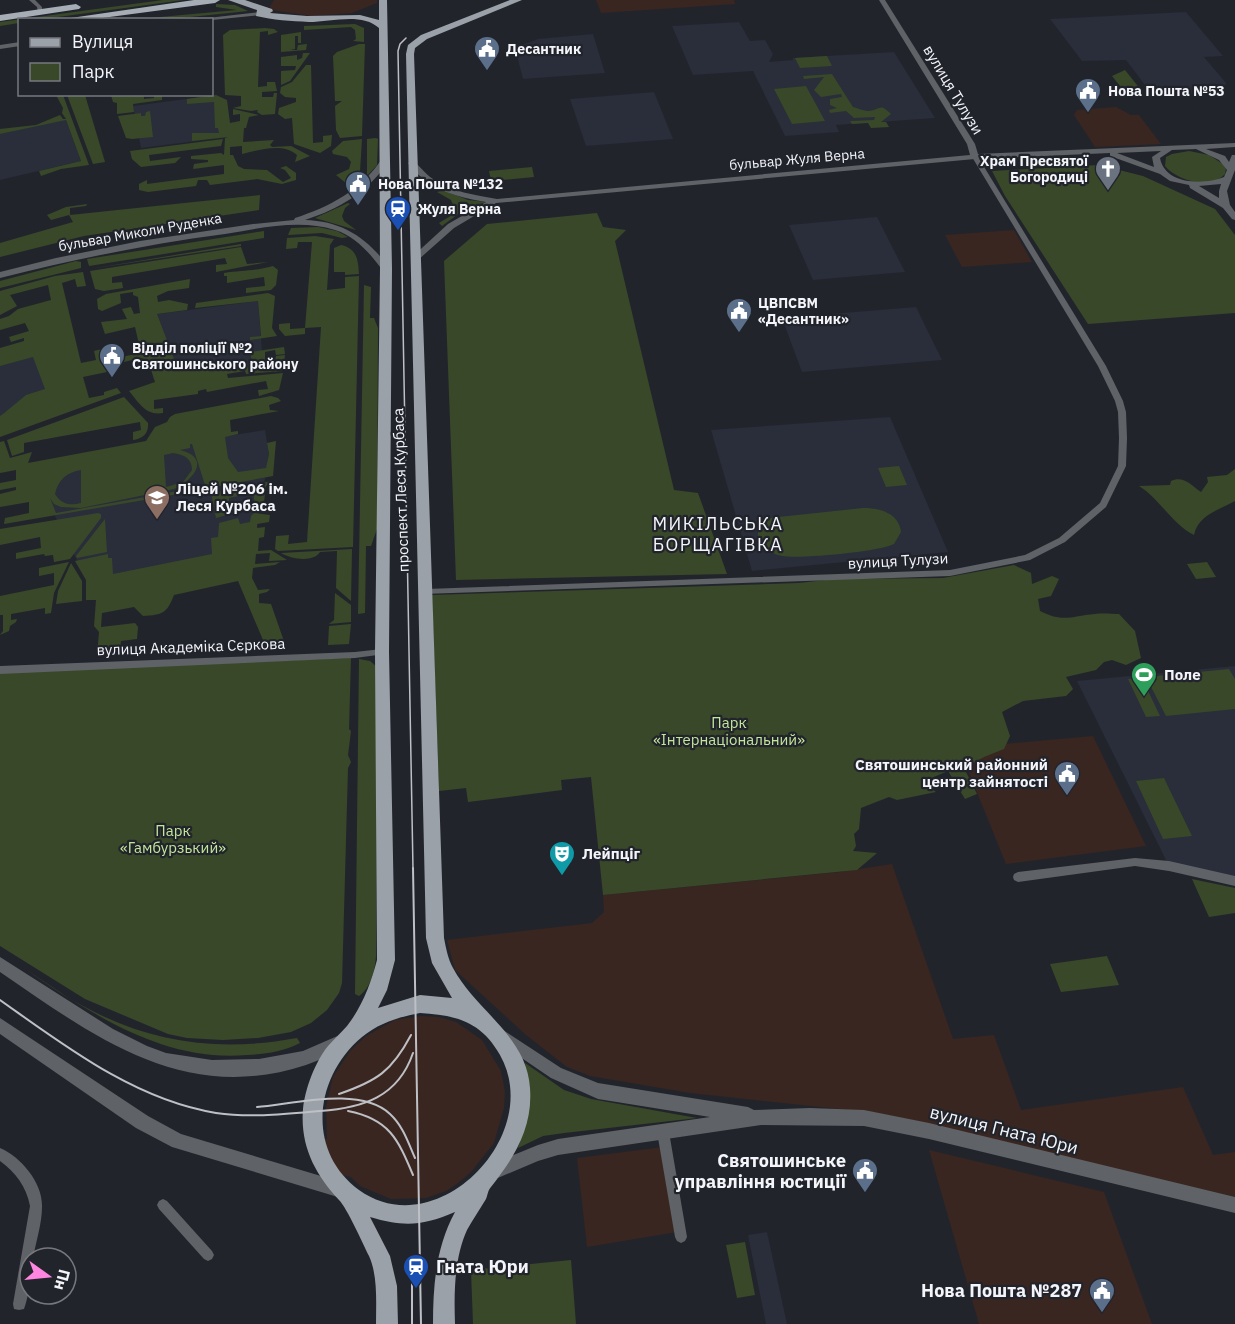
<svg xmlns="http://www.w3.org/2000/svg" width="1235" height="1324" font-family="'IBM Plex Sans',sans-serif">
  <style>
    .commercial { fill: #392621 }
    .built { fill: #2a2d3a }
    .green { fill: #394829; fill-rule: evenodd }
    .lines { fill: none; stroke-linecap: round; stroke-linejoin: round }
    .minor { fill: #5f6266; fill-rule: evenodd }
    .tertiary { fill: #5f6266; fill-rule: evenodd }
    .primary { fill: #9aa1a8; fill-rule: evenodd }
    .trunk { fill: #a6adb5; fill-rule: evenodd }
    .tram-far1 { stroke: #bec0c6; stroke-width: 1.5 }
    .tram { stroke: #bec0c6; stroke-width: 2 }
    .labels { text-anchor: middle; stroke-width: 4.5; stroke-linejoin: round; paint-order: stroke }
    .far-poi-label { font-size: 14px; font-weight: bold; fill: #f3f5fa; stroke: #22242c; text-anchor: start }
    .far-street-label { font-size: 14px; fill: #f3f5fa; stroke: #22242c }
    .street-label { font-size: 15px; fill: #f3f5fa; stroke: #22242c }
    .poi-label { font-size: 15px; font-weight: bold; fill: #f3f5fa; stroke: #22242c; text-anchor: start }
    .park-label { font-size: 15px; fill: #c2e79a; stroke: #22242c }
    .quarter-label { font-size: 18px; letter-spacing: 1.5px; fill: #f3f5fa; stroke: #22242c }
    .near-street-label { font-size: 18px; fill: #f3f5fa; stroke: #22242c }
    .near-poi-label { font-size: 18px; font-weight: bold; fill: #f3f5fa; stroke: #22242c; text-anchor: end }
  </style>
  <rect width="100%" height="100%" fill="#22242c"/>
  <path class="commercial" d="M274,0H377V3L352,13L312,16L272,10L270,6Z
    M596,0H734L735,4L601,13Z
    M1116,107L1131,115H1139L1161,144L1095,147L1074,115L1077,110Z
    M1014,230L1032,262L962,267L945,235Z
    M1093,736L1146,846L1006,864L959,748Z
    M892,864L953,1039L994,1035L1021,1110L1183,1087L1213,1155L1235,1152V1197L866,1112L690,1093L590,1076L567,1067L526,1035L455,970L447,940L592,923L604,912L603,895L840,872Z
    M421,1016L438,1017L456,1022L482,1040L501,1071L505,1092L504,1108L494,1143L471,1172L458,1183L446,1191L426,1198L391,1199L360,1186L351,1177L337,1174L323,1139H327L326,1107L333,1077L350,1051L366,1036L395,1020Z
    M663,1147L677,1232L587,1247L577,1158Z
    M929,1150L1104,1192L1152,1324H979Z"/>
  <path class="built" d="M1186,12L1223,56L1204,57L1226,83L1222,92L1154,97L1126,60L1082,61L1050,19Z
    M739,22L750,41L765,40L773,54L769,62L793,60V58L894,52L935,118L836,125L839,132L785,136L753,71L693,75L672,26Z
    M593,34L605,73L523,79L515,48L538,39Z
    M654,92L673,139L586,146L570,99Z
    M216,95L228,137L141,148L133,106Z
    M63,120H66L81,161L0,180V134Z
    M877,217L905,272L813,280L789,225Z
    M258,301L263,364L154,380L135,317Z
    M916,307L942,360L802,372L782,318Z
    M47,341L70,405L0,427V354Z
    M890,417L948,552L752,571L711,430Z
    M265,430L269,454L257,529L250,549L96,599L55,516L46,494L45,471L201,440Z
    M1235,666V881L1169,866L1077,681Z
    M767,1232L787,1324H766L748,1235Z"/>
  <path class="green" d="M163,0H184L43,19L20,20L19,23L0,26V22Z
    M216,4L235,5L248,11L171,19H138L237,10L216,7Z
    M355,24L364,28V42L353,41L356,39L355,30L351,27L304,30V26Z
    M265,28L274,29L278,32L268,35V31L260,32L258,87L267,86V82H275L277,91L262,92V97H273L274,93H277L275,114L262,115L257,112L258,110L251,111L233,108L241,106V96L225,95L223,35L230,30Z
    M301,32V43H298V36H295V49L290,50H297L298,45L307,44L306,50L281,52V35Z
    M359,44H365L362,136L340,138L336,130L335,106L342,101H335L333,56L337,52Z
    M303,53H310L290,81L281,85V71L295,70L296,66H281V57L297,55V60L302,58Z
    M827,56L832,66L800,68L795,58Z
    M306,65H311L313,143L323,142V136L332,135L331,146L320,153L294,144L292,118L285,119L278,114L279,108L296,102V98L285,97L280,93L281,87L292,82Z
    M1125,70L1141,90L1124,91L1112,76Z
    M832,74L853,107C857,108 864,111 868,111C881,110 879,102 891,114L881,122H886L889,127L871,128L868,123L852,124L850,121L874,120L875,117L854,118L846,111L830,113L829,110L837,108L830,105V99L842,97L841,94L821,97L814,90L824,77L804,79L803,76Z
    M806,86L825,121L792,124L774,89Z
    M56,95H63L89,165L61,169L41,176L39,171L81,161L66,120L0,134V129L36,125L60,115L63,119H66L62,113L63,108Z
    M67,95H85L105,162L93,164Z
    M111,95H144V99L154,98V95H162V100L133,104L134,112L117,114V103L113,102Z
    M216,95L227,100L230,123L240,121V114L233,115V109L259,115L249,117L246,128H244L243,142L274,140L270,145L272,147L291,146L310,156L295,162L297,155C283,142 258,150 242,154V146L230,147V155H233L238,166L244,169L267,170L283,182L291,178L285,170L280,168L286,166L296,173V180L282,184L257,179L210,185L207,180H198L196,186L148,192L139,190V184L147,180V184L224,174V165L193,169L194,164L208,162V160L191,159V156L221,153L224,155L225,138L228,137L192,141V133H219L218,128H215L214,102L187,104V99Z
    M150,111L153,137L132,139L126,138L118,116L141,113V116H145L146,112Z
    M376,138L378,139L377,165L367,176V139Z
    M223,139L221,146L149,155L150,161L181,157L175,163L141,167L132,159L130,151Z
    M362,139L360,172L347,184L336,175L349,169L351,162L347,157L333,154L332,151L343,141Z
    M1189,151L1209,155L1223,164L1226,169L1225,174C1211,190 1177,181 1165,166L1166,157L1172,154Z
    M1099,165L1143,176L1215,209L1235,235V313L1088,324L1005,196L992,171Z
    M532,167L534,177L491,181L489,171Z
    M443,190L468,200L486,202L465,209L442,226L439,223L452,215L455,210L451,200L437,192Z
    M260,195L259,210L84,236L0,257V243L73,222L69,215L51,220L47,215L66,207L87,204L86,206L70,208V215Z
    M348,203L350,204L345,208L342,216L344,221L356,230L315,218Z
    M597,213L603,227L626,230L615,241L674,490L698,493L727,574L456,580L444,261L487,224Z
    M318,227L337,231L348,237L342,238L322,233L288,235L291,228Z
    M264,231V238L89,266L87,259Z
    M315,236L334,239L330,245L327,290L345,288V277L359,276L353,547L278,551L275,549L276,536L289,535L288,544L307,542L321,327L305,328V334L285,336L279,329V324L290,323V329L305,328L312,242H298L297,248L286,249L287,238Z
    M241,244V246L90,269Z
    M341,245C357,249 358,259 359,274L345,275V272H334V248Z
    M241,247L247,264L268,262L216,272V265L227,264L225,258L112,277V283L122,282L123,288L104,291L95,289L90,271Z
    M76,261L81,262V268L0,288V281Z
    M273,266L278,270L276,285L271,290L246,293V288L265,286L264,277L227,283V276H224V273C243,270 256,271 273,266Z
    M83,272L86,286L77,287L75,279L62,283L81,363L96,360L94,351L102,349L107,372L83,377L89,398L104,395V392L117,388L121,393L0,437V416L3,414L26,395L45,389L33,357L0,366V348L24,341V338L11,342L9,337L29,331L25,323L0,330V319L9,316L18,309L51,300L48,285L10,295L17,306L0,315V291L55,276Z
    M190,279L189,288L168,291L157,296L158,302L169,300L188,304L187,310L157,314L176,364L201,361L202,369L210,368V364L205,365L204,360L209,359L222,367L252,362L250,352L284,347L285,354L276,355L275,350L265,352V362L275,361L276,356L285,355L283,371L246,374L245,371L227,374L228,378L283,373L279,390L259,396L258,390L268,389L266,381L207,392L206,389L198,391V394L154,400V409L163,408V413C146,416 139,403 129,391L155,382L148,360L140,358L112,365L107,346L118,344L121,357L141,353L135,327L105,334L101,322L127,319L122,309L131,307L134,314L140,313L138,297L133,295V292L120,294L121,303L102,311L98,309L97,299L106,294Z
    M364,285L371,287L370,318H374L378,328L377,529L371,546H366L365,613L358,614Z
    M268,293L275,296L272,328L277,336L250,340V337L261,336L258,301L195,308L196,303Z
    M271,396L278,398L281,401L269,405L270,410L279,411L230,420L231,432L238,431V434L225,437L228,458L238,472L266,468L269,454L267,443L276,441L273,476L167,496V493L205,485L192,444H190V448L180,450C212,458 193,480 174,489L81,508L61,507L54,504L50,498L56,513L151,496L150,499L4,524L5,518L29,513V502L0,507V494L16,490V487L0,490V483L16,480V470L0,473V442L4,441L10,458L32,452L28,463L146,441L155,427L167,422L170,417L175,414ZM173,453C184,455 192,458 192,470L183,482L166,487L164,455ZM81,470V503C70,506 61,504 55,494C58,480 67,472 81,470Z
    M124,397L148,423C149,434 142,439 133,440V432L141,430L140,422L24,443V452L12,456L7,440Z
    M899,466L907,485L886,487L878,468Z
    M1235,469V501C1219,510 1198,515 1194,535C1172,524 1160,499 1139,486L1170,485L1171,481C1183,475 1191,485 1201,492L1208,482L1207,477L1227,475Z
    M272,481L266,486L264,502L269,503L256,510L250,508V505L255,504L253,493L229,498V504L235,503L234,513L216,518L211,493Z
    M863,508C880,508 899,513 901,532L894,544C878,552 800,559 782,556C772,554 765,549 758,541V528L769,518Z
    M98,513L101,514V518L70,559L54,562L53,555L45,556L44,554L16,559V553L41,548L40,537L0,545V529Z
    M254,513L270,515L269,522L257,524V528L265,527L264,537L259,538L258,551L271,550L287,560L269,561L270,553L256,554L255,564L280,562L275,565L253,568L252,578L258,590L270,589L267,592L259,594V603L271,604L286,647H266L238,581L174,595C167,613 163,615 143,616L134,607L102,613L101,627L135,623L138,627L137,639L121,641L120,650L134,649V654L97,655L99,632L94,626L96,600H86V580L75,561L108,554V558H112L113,574L212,554L211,538L218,537L219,523L238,518L240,524L250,522L251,516Z
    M105,519L107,552L77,558L76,556Z
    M352,549L351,601L336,588L337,551L320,552C313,563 291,559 281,553Z
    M69,562L54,593L51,613L45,614V608L11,614V620L17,619L16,622L10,626L9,631L0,635L3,631V615H0V596L54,585V573L39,576V568Z
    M1207,562L1216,577L1196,579L1187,564Z
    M71,563L82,581V601L56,604L58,591Z
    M1014,565L1031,573L1032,584L1052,576L1059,579L1051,596L1038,599L1040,611C1064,623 1071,616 1095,614C1103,613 1112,614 1119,614L1135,631L1141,658L1126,665L1112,660L1104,662L1096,670L1066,677L1073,689L1066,696L1023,701L1002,712L1010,736L1004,749L984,757L964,768L977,794L965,799L948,771L922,782L936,792L897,800L889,797L861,808L859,829L854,834L856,846L853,851L877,853L857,870L603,895L591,777L561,780L562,790L468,802L466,788L439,791L432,595L799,583L835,579L943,578Z
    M335,593L351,605V622L329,624L334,620Z
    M351,624L349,644L328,645L329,626Z
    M351,658L349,729L351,731L348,755L351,762L348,768L342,983L339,993L327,1010L311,1023L291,1032L258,1038L223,1040L187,1038L168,1034L85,999L0,946V672Z
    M359,659L370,661L377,667L376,956C375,970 371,988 359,996L355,994Z
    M1229,669L1235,679V709L1166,716L1146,677Z
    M1142,678L1160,716L1146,717L1128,679Z
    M1164,778L1192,836L1163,839L1136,781Z
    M1192,879L1235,888V913L1209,917Z
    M6,956C31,972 56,992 83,1006C152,1044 221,1052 297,1038L300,1043C282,1052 266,1054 247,1055C155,1063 78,1004 6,956Z
    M1107,956L1119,985L1061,992L1050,964Z
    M525,1063L564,1090L591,1099L697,1118L564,1133L543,1136L518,1148C528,1119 531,1093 525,1063Z
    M745,1242L755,1295L737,1298L726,1245Z
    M571,1260L576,1324H473L471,1270Z"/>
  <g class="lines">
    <path class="minor" d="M29,0H35L42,7V13H38L37,7Z
      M260,12L262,13V15L212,20H190Z
      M20,42V46L0,49V45Z
      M975,155L978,157L1106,366L1123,401L1126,412L1127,438L1126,466L1106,507L1065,542L1030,560L950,576L423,594L422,592L423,590L426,589L950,570L1025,555L1059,538L1100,503L1118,466L1119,438L1118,412L1115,401L1098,366L972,157Z
      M382,649L385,650L386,652L385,654L355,658L0,674V666L355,652Z
      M1135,858L1169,861L1235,876V886L1169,871L1135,866L1018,882L1014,880L1013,877L1014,874L1018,872Z
      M663,1126L667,1128L669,1132L687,1237L685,1241L681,1243L677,1241L675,1237L657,1132L659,1128Z
      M0,1148C21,1157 43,1183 42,1207C42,1223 36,1242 33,1258H30C30,1275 30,1293 24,1309L19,1310L14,1309L13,1304L30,1206C26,1186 16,1173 0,1161Z
      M163,1199L167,1201L212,1251L214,1255L212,1259L208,1261L204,1259L159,1209L157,1205L159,1201Z"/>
    <path class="tertiary" d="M879,0H885L975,144L978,154L1235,143V147L1206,149L1225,156L1229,162L1232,155H1235V170L1227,191L1230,205L1235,212V220L1232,219L1223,208L1190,188L1189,185L1170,181L1160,174L1110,156V153L975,159L496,203L454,228L418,260L411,258L448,224L486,202C456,197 427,189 408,163L412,161C420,165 425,174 433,179C452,192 475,195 497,199L970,155L967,144ZM1196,149L1219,160L1227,170L1224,177C1204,185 1165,185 1160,158L1172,150ZM1161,151L1152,157L1154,167L1117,153ZM1221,184L1219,191V198L1199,186Z
      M381,160L388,162C368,192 339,209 305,220C343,221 369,239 390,269L389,271H383C371,254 355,236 335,230C300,219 261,228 225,234C149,244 75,259 0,278V272L56,258L140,241L253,224L294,220L295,218C329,207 360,191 381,160Z
      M0,957L113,1029L147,1046L166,1053L212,1060L259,1059L303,1051L342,1034L347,1036L350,1041L347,1046C334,1053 320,1060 306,1065C184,1105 95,1037 0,972Z
      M0,1018L148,1116L181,1134L341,1182L347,1184L349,1190L347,1196L341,1198L172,1147L136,1128L0,1034Z
      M503,1030L561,1068L598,1083L748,1107L754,1110L810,1108L864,1110L929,1123L1235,1197V1213L929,1139L864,1126L761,1125L558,1155L538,1161L493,1180L487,1178L485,1172L487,1166L538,1145L558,1139L710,1117L598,1099L551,1078L498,1042L496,1037L498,1032Z"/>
    <path class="primary" d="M228,0H245L272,9L273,11L270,13L307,16L360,15L379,20V0H387L392,269L389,652L395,960L387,990L378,1008L420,995L452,998L432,963L426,938L406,54L408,45L421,35L510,0H522L427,39L415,48L414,54L444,938C446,948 448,959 453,968C476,1011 527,1036 530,1088C533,1128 514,1158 491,1187C488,1190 488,1194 486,1199C480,1209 473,1219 467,1230C454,1259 454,1293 455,1324H433C433,1285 436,1247 455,1212C422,1226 404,1227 370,1217L390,1256L397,1286L398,1324H376C376,1302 378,1276 369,1256C363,1244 347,1208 339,1200C315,1174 300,1146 303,1109C305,1089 315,1062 328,1046C334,1039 341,1033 347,1026C362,1007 371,983 377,960L375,652L380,269L379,28C362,12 330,22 309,22C291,21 273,20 256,16L257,10ZM420,1013C455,1015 481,1021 500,1055C545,1135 437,1246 359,1190C306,1151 314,1077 362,1037C379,1023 399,1017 420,1013Z"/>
    <path class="trunk" d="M194,0H220L215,3L87,20H57Z
      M76,4L81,7L79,9L0,21V15Z"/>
    <path class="tram-far1" d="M406,38L400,44L398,51L413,869"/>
    <path class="tram" d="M413,868L421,1324
      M0,1000C65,1046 135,1100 216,1113C250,1118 286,1114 320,1111C363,1108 398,1097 413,1053
      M339,1094C377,1081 392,1071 411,1035
      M257,1107C294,1104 360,1086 390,1114C403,1126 408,1142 415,1158
      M348,1111C389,1119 398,1139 413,1175
      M412,1258V1324"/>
  </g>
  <defs>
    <symbol id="civic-pin" viewBox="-11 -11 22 30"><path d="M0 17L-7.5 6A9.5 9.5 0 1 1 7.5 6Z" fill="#5c6f8a" stroke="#22242c"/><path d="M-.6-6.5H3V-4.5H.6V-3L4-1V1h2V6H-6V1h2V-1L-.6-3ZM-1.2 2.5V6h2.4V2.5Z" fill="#fff"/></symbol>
    <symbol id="church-pin" viewBox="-11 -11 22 30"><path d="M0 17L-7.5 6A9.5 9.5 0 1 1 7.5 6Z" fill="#6b7280" stroke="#22242c"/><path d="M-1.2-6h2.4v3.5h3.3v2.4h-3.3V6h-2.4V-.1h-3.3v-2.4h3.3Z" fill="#fff"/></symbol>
    <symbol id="station-pin" viewBox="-11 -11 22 30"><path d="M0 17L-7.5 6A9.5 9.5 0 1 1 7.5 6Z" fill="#1a4fb4" stroke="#22242c"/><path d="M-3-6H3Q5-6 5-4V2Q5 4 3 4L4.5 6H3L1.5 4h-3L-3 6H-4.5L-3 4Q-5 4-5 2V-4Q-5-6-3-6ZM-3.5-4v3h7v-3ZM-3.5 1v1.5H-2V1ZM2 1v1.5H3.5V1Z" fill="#fff"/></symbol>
    <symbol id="school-pin" viewBox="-11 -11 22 30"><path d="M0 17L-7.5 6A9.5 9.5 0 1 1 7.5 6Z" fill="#8d6e63" stroke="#22242c"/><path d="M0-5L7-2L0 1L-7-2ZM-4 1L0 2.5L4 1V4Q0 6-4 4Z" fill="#fff"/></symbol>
    <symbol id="stadium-pin" viewBox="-11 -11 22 30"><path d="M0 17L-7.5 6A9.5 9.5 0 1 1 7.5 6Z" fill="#2e9e5b" stroke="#22242c"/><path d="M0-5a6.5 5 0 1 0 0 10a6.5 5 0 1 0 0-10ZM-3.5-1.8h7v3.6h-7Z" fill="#fff"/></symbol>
    <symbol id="theatre-pin" viewBox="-11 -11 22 30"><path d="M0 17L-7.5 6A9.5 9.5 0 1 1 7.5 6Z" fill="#0f9aa8" stroke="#22242c"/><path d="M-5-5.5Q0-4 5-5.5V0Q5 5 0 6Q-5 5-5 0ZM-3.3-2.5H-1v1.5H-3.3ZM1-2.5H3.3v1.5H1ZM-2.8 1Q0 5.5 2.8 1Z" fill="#fff"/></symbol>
  </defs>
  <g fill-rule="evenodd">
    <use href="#civic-pin" x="472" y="34" width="30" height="40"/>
    <use href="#civic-pin" x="1073" y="76" width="30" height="40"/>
    <use href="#church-pin" x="1093" y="154" width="30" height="40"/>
    <use href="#civic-pin" x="343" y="169" width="30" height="40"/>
    <use href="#station-pin" x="383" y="194" width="30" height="40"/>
    <use href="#civic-pin" x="724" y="296" width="30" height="40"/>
    <use href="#civic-pin" x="97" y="341" width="30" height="40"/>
    <use href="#school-pin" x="142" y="483" width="30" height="40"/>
    <use href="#stadium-pin" x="1129" y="660" width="30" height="40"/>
    <use href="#civic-pin" x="1052" y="759" width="30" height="40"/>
    <use href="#theatre-pin" x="547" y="839" width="30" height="40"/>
    <use href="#civic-pin" x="850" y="1156" width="30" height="40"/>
    <use href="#station-pin" x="401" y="1252" width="30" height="40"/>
    <use href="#civic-pin" x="1087" y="1276" width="30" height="40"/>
  </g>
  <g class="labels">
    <g class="far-poi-label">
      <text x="506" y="54">Десантник</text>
      <text x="1108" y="96">Нова Пошта №53</text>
      <text x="1088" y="166" text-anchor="end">Храм Пресвятої<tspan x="1088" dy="16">Богородиці</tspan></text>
      <text x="378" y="189">Нова Пошта №132</text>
      <text x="418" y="214">Жуля Верна</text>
      <text x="758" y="308">ЦВПСВМ<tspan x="758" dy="16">«Десантник»</tspan></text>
      <text x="132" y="353">Відділ поліції №2<tspan x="132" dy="16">Святошинського району</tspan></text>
    </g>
    <g class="far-street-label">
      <text transform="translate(797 159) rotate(-5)" y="5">бульвар Жуля Верна</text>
      <text transform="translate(140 232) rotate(-10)" y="5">бульвар Миколи Руденка</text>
    </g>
    <g class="street-label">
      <text transform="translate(953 90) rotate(59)" y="5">вулиця Тулузи</text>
      <text transform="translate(401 490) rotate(-92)" y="5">проспект Леся Курбаса</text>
      <text transform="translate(898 561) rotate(-3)" y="5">вулиця Тулузи</text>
      <text transform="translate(191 647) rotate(-2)" y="5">вулиця Академіка Сєркова</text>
    </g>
    <g class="poi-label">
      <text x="176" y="494">Ліцей №206 ім.<tspan x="176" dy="17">Леся Курбаса</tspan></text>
      <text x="1164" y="680">Поле</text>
      <text x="1048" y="770" text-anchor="end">Святошинський районний<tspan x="1048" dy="17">центр зайнятості</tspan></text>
      <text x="582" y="859">Лейпціг</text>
    </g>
    <g class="park-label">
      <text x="729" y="728">Парк<tspan x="729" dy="17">«Інтернаціональний»</tspan></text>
      <text x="173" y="836">Парк<tspan x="173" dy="17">«Гамбурзький»</tspan></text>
    </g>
    <g class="quarter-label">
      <text x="718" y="530">МИКІЛЬСЬКА<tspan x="718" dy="21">БОРЩАГІВКА</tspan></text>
    </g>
    <g class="near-street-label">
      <text transform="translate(1004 1130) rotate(14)" y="6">вулиця Гната Юри</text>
    </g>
    <g class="near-poi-label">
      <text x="846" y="1167">Святошинське<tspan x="846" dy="21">управління юстиції</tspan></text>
      <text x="436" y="1273" text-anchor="start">Гната Юри</text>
      <text x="1082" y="1297">Нова Пошта №287</text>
    </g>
  </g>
  <rect x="18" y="18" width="195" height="78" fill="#22242c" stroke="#76787e" stroke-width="1.5"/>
  <rect x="30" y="38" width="30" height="9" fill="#9aa1a8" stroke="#76787e" stroke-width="1.5"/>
  <text x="72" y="48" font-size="18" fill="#f3f5fa">Вулиця</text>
  <rect x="30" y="63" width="30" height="18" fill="#394829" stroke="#76787e" stroke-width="1.5"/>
  <text x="72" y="78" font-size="18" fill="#f3f5fa">Парк</text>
  <g transform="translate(48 1276) rotate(105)"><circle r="28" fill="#22242c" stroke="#76787e" stroke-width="1.5"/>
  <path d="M0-4.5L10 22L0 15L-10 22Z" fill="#fe86e0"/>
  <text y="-9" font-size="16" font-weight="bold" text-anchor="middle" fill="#f3f5fa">Пн</text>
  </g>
</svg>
